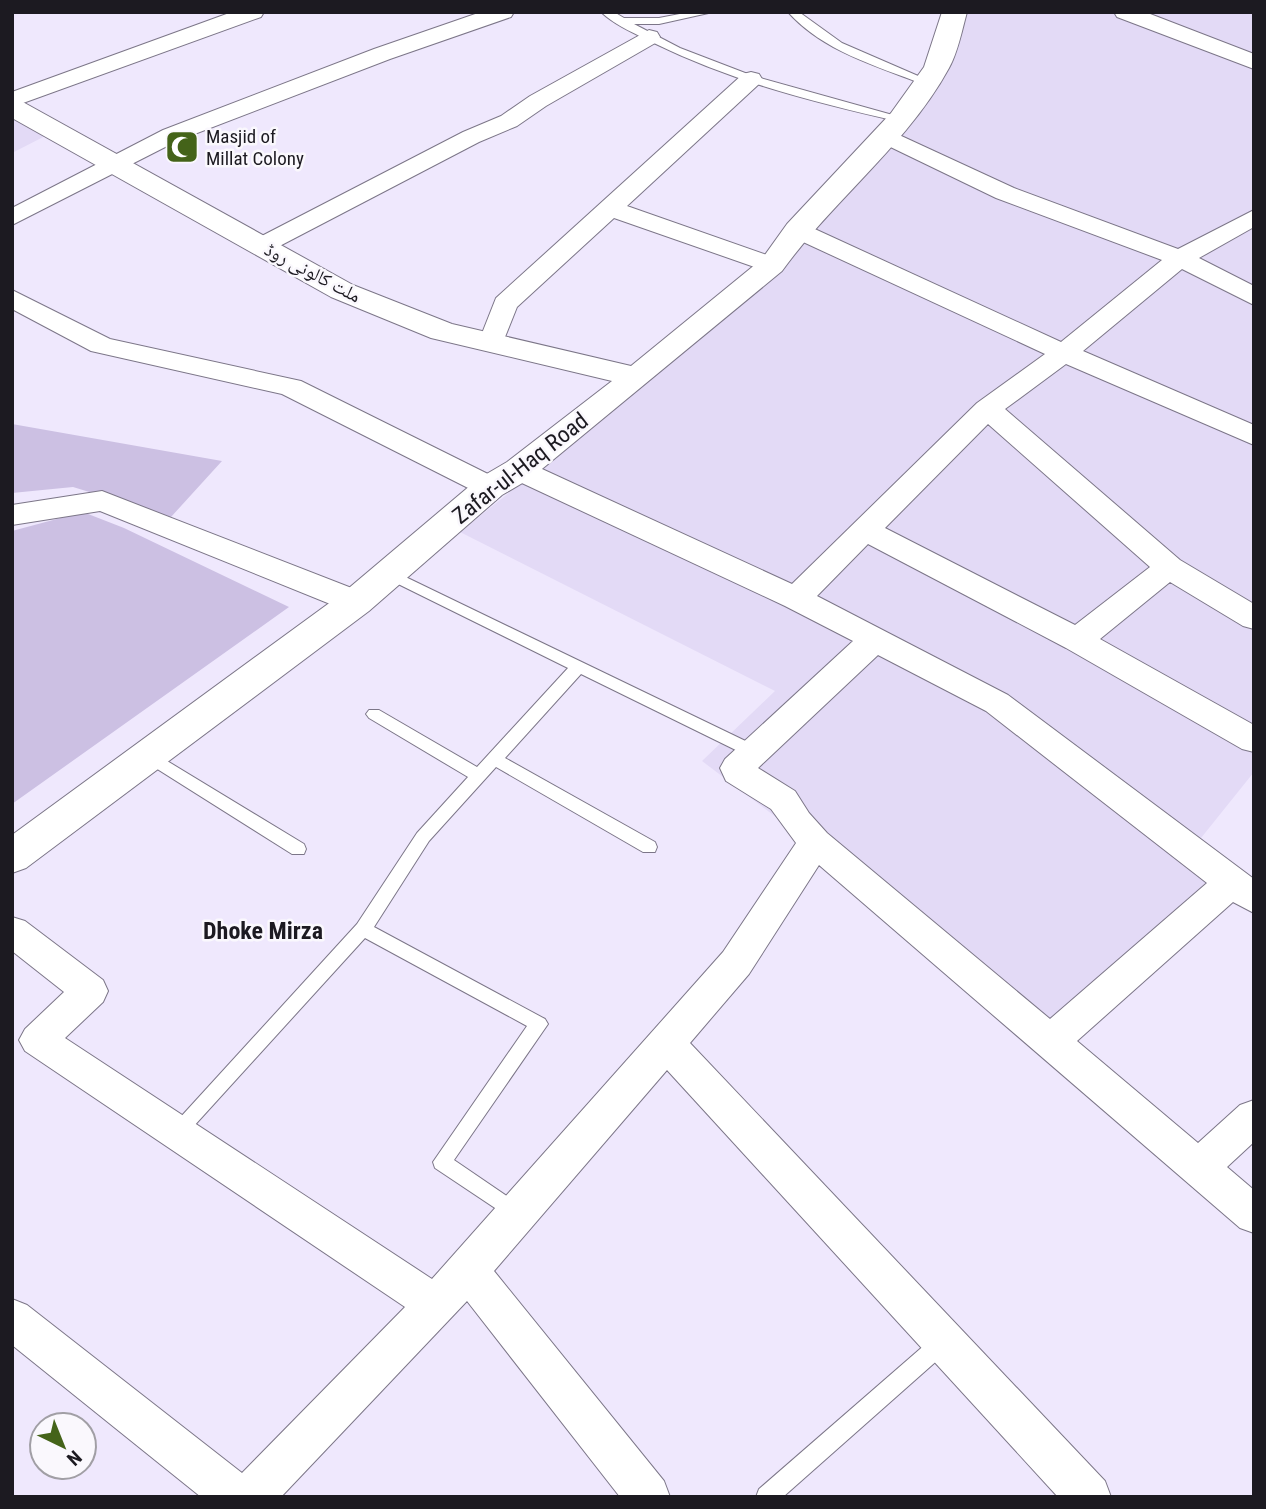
<svg xmlns="http://www.w3.org/2000/svg" width="1266" height="1509" font-family="'Roboto Condensed','Noto Naskh Arabic',sans-serif">
  <style>
    .built { fill: #e3daf6 }
    .green { fill: #ccc0e3 }
    .lines { fill: none; stroke-linecap: round; stroke-linejoin: round }
    .service-casing { stroke: #7c7688; stroke-width: 2 }
    .minor-casing { stroke: #7c7688; stroke-width: 2 }
    .tertiary-casing { stroke: #7c7688; stroke-width: 2 }
    .service { fill: #fff; fill-rule: evenodd }
    .minor { fill: #fff; fill-rule: evenodd }
    .tertiary { fill: #fff; fill-rule: evenodd }
    .labels { text-anchor: middle; stroke-width: 5; stroke-linejoin: round; paint-order: stroke }
    .far-poi-label { font-size: 19px; fill: #1c1a21; stroke: #faf8fd; text-anchor: start }
    .far-street-label { font-size: 19px; fill: #1c1a21; stroke: #faf8fd }
    .street-label { font-size: 23px; fill: #1c1a21; stroke: #faf8fd }
    .neighbourhood-label { font-size: 24px; font-weight: bold; fill: #1c1a21; stroke: #faf8fd }
  </style>
  <rect width="100%" height="100%" fill="#efe8fd"/>
  <path class="built" d="M949,12H1254V772L1201,838L1211,890L1059,1031L702,761L775,691L460,532L672,362L926,98Z
    M12,106L55,131L12,153Z"/>
  <path class="green" d="M12,424L222,461L171,517L73,487L12,493Z
    M83,512L124,528L289,607L12,804V531Z"/>
  <g class="lines">
    <defs>
      <path id="service" d="M601,12H614L624,18H659L690,12H713L659,24H634L680,48L753,76L907,119L901,122C817,103 734,82 656,44C638,35 616,26 601,12Z
        M788,12H799L842,43L932,82L923,84C876,66 823,51 788,12Z
        M389,569L760,748L762,752L760,756H748L581,674L505,758L655,842L657,847L655,852H643L496,767L429,841L374,927L545,1019L548,1024L454,1160L523,1207L526,1213L523,1219L516,1222L435,1168L433,1162L527,1026L365,938L183,1138L176,1140L169,1138L167,1132L357,924L417,833L468,777L369,718L366,714L369,710H379L477,767L568,668L384,577L382,574L384,571Z
        M149,750L304,844L306,849L304,854H292L143,760L141,756Z
        M942,1333L949,1336L952,1343L949,1350L783,1497H756L759,1489L935,1336Z"/>
      <path id="minor" d="M232,12H264L261,17L12,107V92Z
        M481,12H514L511,17L390,59L179,140L12,225V208L163,130L374,49Z
        M1114,12H1145L1254,54V69L1117,17Z
        M649,30L657,32L660,37L657,42L546,106L517,126L479,142L270,251L261,254L252,251L248,246L252,241L463,132L501,116L530,96Z
        M751,72L759,74L762,79L759,84L627,206L781,260L785,265L781,270L772,273L763,270L614,218L517,307L501,347L492,349L483,347L479,341L496,298L743,74Z
        M884,128L1014,188L1178,249L1254,210V227L1199,258L1254,286V305L1182,269L1083,351L1254,425V445L1066,364L1005,409L1180,560L1254,604V629L1243,626L1170,582L1100,639L1254,725V752L1242,749L1066,648L868,544L817,596L1008,695L1254,879V913L1233,902L1077,1041L1198,1143L1240,1105L1254,1100V1142L1227,1167L1254,1190V1233L1240,1228L819,865L749,974L690,1043L1105,1481L1111,1497H1058L667,1070L494,1271L664,1481L670,1497H620L467,1301L281,1497H201L12,1345V1299L27,1305L242,1473L405,1307L25,1051L19,1040L25,1029L64,992L12,951V917L25,921L103,980L108,991L103,1002L65,1038L432,1279L723,952L796,843L771,809L726,781L720,768L725,759L853,641L785,606L509,477L505,470L509,463L519,461L529,463L792,584L977,403L1045,354L788,235L784,230L788,225L797,222L806,225L1061,342L1162,260L996,198L876,140L872,135L876,130ZM988,424L1150,567L1075,625L885,528ZM878,655L986,711L1207,883L1050,1019L827,833L809,813L795,791L758,768Z
        M12,290L110,339L301,381L500,480L505,487L500,494L490,496L480,494L282,394L91,351L12,309Z
        M102,491L367,594L371,602L367,610L356,613L345,610L100,511L12,525V505Z"/>
      <path id="tertiary" d="M942,12H967C962,30 958,52 949,68C907,145 833,200 782,271L531,478L502,495L369,611L26,868L12,873V835L343,593L478,479L507,462L612,381L431,338L331,297L12,118V99L21,101L353,285L452,324L631,366L762,259L787,224L891,113L924,67Z"/>
    </defs>
    <use href="#service" class="service-casing"/>
    <use href="#minor" class="minor-casing"/>
    <use href="#tertiary" class="tertiary-casing"/>
    <use href="#service" class="service"/>
    <use href="#minor" class="minor"/>
    <use href="#tertiary" class="tertiary"/>
  </g>
  <defs>
    <symbol id="mosque-square" viewBox="-11 -11 22 22"><rect x="-9" y="-9" width="18" height="18" rx="4" fill="#446319" stroke="#faf8fd"/><path d="M3.5-4.9A6 6 0 1 0 3.5 4.9A5 5 0 1 1 3.5-4.9Z" fill="#fff"/></symbol>
  </defs>
  <g fill-rule="evenodd">
    <use href="#mosque-square" x="163" y="128" width="38" height="38"/>
  </g>
  <g class="labels">
    <g class="far-poi-label">
      <text x="206" y="143">Masjid of<tspan x="206" dy="22">Millat Colony</tspan></text>
    </g>
    <g class="far-street-label">
      <text transform="translate(313 272) rotate(28)" y="7">ملت کالونی روڈ</text>
    </g>
    <g class="street-label">
      <text transform="translate(520 468) rotate(-38)" y="8">Zafar-ul-Haq Road</text>
    </g>
    <g class="neighbourhood-label">
      <text x="263" y="939">Dhoke Mirza</text>
    </g>
  </g>
  <rect width="1266" height="1509" fill="none" stroke="#1c1a21" stroke-width="28"/>
  <g transform="translate(63 1446) rotate(137)"><circle r="33" fill="#faf8fd" stroke="#a19fa5" stroke-width="2"/>
  <path d="M0-5L12 26L0 18L-12 26Z" fill="#446319"/>
  <text y="-10" font-size="19" font-weight="bold" text-anchor="middle" fill="#1c1a21">N</text>
  </g>
</svg>
